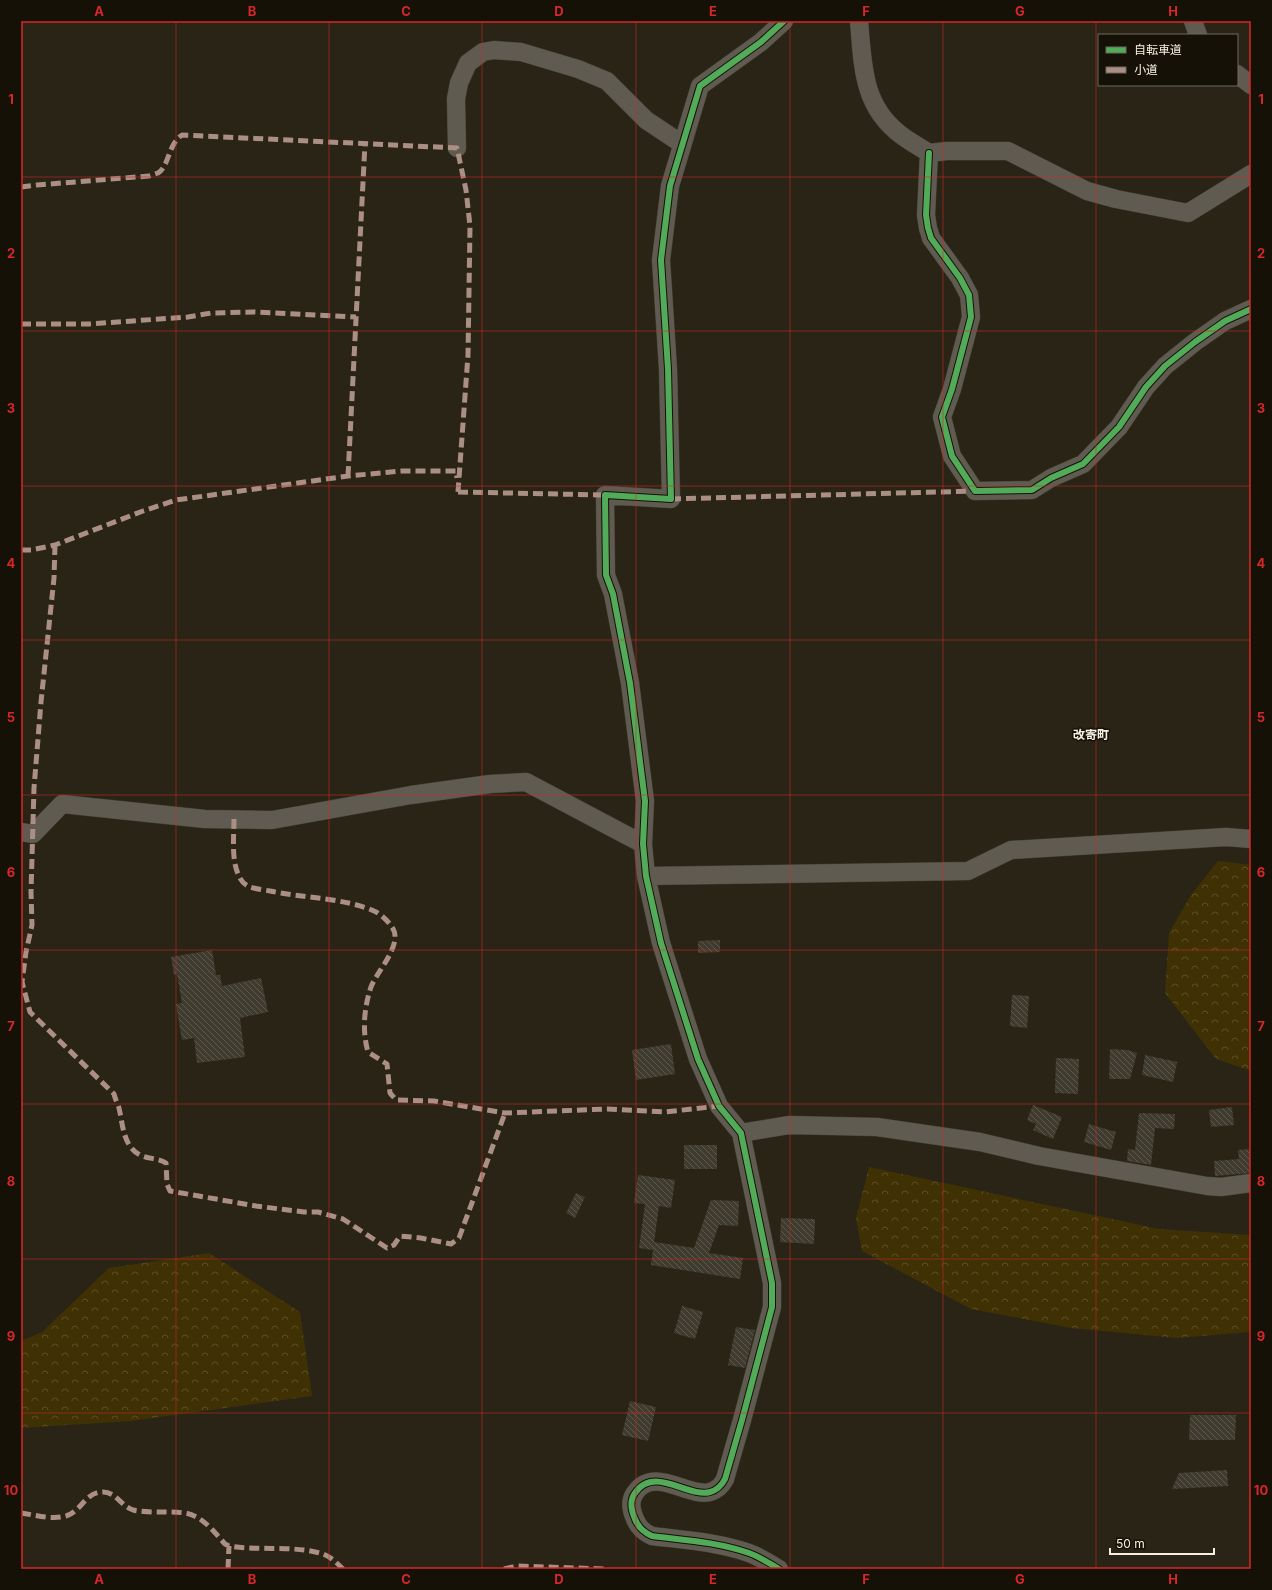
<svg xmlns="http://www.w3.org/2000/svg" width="1272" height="1590" font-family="Inter,'Noto Sans JP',sans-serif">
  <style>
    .forest { fill: url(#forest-crowns) }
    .building { fill: url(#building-back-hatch) }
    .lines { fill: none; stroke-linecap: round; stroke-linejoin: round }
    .minor-casing { stroke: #433f34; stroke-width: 19 }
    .minor { stroke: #5f5b50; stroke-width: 18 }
    .quiet { stroke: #ac8f84; stroke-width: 5; stroke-dasharray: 10 5; stroke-linecap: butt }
    .cycleway-casing { stroke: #151107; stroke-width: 8 }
    .cycleway { stroke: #51ab58; stroke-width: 6 }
    .grid { fill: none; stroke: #d62828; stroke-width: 1; stroke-opacity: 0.55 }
    .labels { text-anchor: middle; stroke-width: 3; stroke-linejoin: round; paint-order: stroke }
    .quarter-label { font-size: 12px; font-weight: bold; fill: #f5f0e0; stroke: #151107 }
    .neatline { fill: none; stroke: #d62828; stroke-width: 1.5 }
    .grid-label { font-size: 13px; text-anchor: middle; font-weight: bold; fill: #d62828 }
  </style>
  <defs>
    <pattern id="forest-crowns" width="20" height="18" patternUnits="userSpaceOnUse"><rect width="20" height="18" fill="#3f3103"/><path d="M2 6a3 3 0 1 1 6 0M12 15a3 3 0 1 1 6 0" fill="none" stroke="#5b4f27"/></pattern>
    <pattern id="building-back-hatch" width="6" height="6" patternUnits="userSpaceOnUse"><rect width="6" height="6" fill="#403b2f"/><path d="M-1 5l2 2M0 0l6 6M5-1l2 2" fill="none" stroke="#5c584d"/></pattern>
  </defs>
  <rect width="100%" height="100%" fill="#292415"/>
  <path class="forest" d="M1218,861L1251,865V1071L1216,1059L1165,993L1169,933L1191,895Z
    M869,1167L1159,1229L1251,1235V1332L1176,1338L1071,1328L971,1309L862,1251L856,1218Z
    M209,1253L300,1312L312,1396L131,1421L21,1428V1341L42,1332L109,1268Z"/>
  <path class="building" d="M720,940V952L698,953V941Z
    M212,950L216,975H220L222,986L261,978L268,1012L240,1018L245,1057L197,1063L194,1038L182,1040L176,1004L182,1003L177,974L174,975L171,957Z
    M1012,995L1029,996L1027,1028L1010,1026Z
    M671,1044L675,1074L636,1080L632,1050Z
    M1110,1049L1127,1050L1137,1053L1130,1079H1109Z
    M1145,1055L1177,1062L1173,1082L1142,1075Z
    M1056,1058L1079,1059L1078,1094L1055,1093Z
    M1033,1105L1062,1117L1053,1139L1033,1130L1036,1124L1027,1120Z
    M1232,1107L1234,1125L1211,1127L1209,1110Z
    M1139,1113L1175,1114L1174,1129L1155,1128L1151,1165L1127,1161L1128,1149L1135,1150Z
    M1089,1124L1116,1132L1111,1150L1084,1142Z
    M684,1145H717V1169H684Z
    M1251,1149V1173L1215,1176L1214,1161L1239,1159L1238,1150Z
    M638,1175L675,1180L671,1208L659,1206L653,1250L639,1248L645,1204L634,1203Z
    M576,1193L585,1197L575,1218L566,1213Z
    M711,1200L739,1201L738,1226L719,1225L709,1253L743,1258L740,1279L651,1265L654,1242L694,1248Z
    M781,1218L815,1219L814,1244L780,1242Z
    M682,1306L703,1312L695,1339L674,1333Z
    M736,1327L755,1330L745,1368L728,1365Z
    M630,1401L656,1407L648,1441L622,1435Z
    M1190,1415H1236L1235,1440H1189Z
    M1227,1470L1228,1486L1172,1489L1179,1473Z"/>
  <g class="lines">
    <defs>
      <path id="minor" d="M859,21C863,65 862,106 901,135C910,142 920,147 929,153L947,151H1008L1087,191L1116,199L1188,213L1251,174
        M1193,21L1198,35
        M1237,74L1251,85
        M457,148L456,99L459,83L468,63L483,52L494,50L521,52L578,69L607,81L646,120L682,144
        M929,153L926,215L928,228L931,238L960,278L969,295L971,317L952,389L942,417L952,456L975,491L1032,490L1051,478L1083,464L1119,427L1146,387L1165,366L1195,342L1225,321L1251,309
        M21,832L33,834L62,804L205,819L272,820L411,795L490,784L526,782L643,844
        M646,876L968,871L1011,850L1226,837L1251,839
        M741,1133L789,1125L877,1127L980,1142L1039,1156L1207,1186L1221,1187L1251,1183
        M779,1569C769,1563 760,1557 749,1553C718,1542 684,1540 652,1536C643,1532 638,1527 635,1519C631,1510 629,1501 635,1493C654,1465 688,1498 710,1492C717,1490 722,1485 725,1479L742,1420L772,1307V1283L741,1133L719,1106L698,1059L661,943L646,876L643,844L645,801L630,683L613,594L606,575L605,495L671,499L668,369L661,260L670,186L700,86L761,42L784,21"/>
    </defs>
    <use href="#minor" class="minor-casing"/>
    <use href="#minor" class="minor"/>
    <path class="quiet" d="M21,187L37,185L149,176C152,175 155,174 158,173C169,167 168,144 182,135L457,148L466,190L470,226L468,355L458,492
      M21,324H89L188,317L211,313L253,312L356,317
      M348,476L365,143
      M458,492L605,495
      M671,499L975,491
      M55,545L54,578L41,702L34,788L31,892L32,925L26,952L22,982L30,1012L114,1094C115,1099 118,1104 119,1108C123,1125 123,1146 140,1155C148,1159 158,1158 166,1163L167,1184L170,1191L256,1206L304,1212H318L343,1219L387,1248L394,1245L400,1236L421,1238L451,1244L459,1238L505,1113
      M21,550H31L55,545L143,511L176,500L348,476L402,471H456L457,478
      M234,819C234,837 231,860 239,876C241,881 245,885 250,887C256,889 264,890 270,891C302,898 346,898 374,911C381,914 388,921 392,927C404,944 377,971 371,987C364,1008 362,1031 368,1052L387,1064L390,1093L396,1100L434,1101L505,1113L607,1109L665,1112L719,1106
      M21,1513C36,1515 51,1520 66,1516C82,1511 85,1492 103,1492C116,1492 121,1506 133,1510C142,1512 152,1512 161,1512C169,1512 177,1512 185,1513C203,1516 214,1532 225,1544L229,1546C258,1551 296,1545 323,1554C331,1557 337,1563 343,1569
      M228,1569L229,1546
      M504,1569L516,1566L605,1569"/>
    <defs>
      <path id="cycleway" d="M929,153L926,215L928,228L931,238L960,278L969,295L971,317L952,389L942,417L952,456L975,491L1032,490L1051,478L1083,464L1119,427L1146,387L1165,366L1195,342L1225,321L1251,309
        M779,1569C769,1563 760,1557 749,1553C718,1542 684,1540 652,1536C643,1532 638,1527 635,1519C631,1510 629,1501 635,1493C654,1465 688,1498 710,1492C717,1490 722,1485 725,1479L742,1420L772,1307V1283L741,1133L719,1106L698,1059L661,943L646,876L643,844L645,801L630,683L613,594L606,575L605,495L671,499L668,369L661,260L670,186L700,86L761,42L784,21"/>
    </defs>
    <use href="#cycleway" class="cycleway-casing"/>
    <use href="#cycleway" class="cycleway"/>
  </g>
  <path class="grid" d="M176,21V1569M329,21V1569M482,21V1569M636,21V1569M790,21V1569M943,21V1569M1096,21V1569M21,177H1251M21,331H1251M21,486H1251M21,640H1251M21,795H1251M21,950H1251M21,1104H1251M21,1259H1251M21,1413H1251"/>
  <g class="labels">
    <g class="quarter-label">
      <text x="1091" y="739">改寄町</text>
    </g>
  </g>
  <rect width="1272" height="1590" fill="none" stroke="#151107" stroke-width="44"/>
  <rect x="1098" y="34" width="140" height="52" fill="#151107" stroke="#6f6a5e"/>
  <rect x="1106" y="47" width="20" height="6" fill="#51ab58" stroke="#6f6a5e"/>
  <text x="1134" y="54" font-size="12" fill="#f5f0e0">自転車道</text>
  <rect x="1106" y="67" width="20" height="6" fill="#ac8f84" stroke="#6f6a5e"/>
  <text x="1134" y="74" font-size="12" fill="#f5f0e0">小道</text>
  <path d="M1110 1548v6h104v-6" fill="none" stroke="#f5f0e0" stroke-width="2"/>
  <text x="1116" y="1548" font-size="12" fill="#f5f0e0" stroke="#151107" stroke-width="3" paint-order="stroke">50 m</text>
  <rect x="22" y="22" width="1228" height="1546" class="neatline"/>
  <g class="grid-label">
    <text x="99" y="16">A</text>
    <text x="252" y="16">B</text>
    <text x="406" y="16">C</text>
    <text x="559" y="16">D</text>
    <text x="713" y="16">E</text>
    <text x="866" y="16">F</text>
    <text x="1020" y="16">G</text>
    <text x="1173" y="16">H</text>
    <text x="11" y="104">1</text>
    <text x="1261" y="104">1</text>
    <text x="11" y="258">2</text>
    <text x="1261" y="258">2</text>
    <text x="11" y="413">3</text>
    <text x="1261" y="413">3</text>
    <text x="11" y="568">4</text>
    <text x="1261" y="568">4</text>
    <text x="11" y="722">5</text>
    <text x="1261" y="722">5</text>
    <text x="11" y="877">6</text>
    <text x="1261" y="877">6</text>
    <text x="11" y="1031">7</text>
    <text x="1261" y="1031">7</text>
    <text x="11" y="1186">8</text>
    <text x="1261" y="1186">8</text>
    <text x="11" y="1341">9</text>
    <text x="1261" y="1341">9</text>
    <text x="11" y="1495">10</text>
    <text x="1261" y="1495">10</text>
    <text x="99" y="1584">A</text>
    <text x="252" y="1584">B</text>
    <text x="406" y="1584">C</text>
    <text x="559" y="1584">D</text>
    <text x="713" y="1584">E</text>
    <text x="866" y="1584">F</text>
    <text x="1020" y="1584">G</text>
    <text x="1173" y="1584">H</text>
  </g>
</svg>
